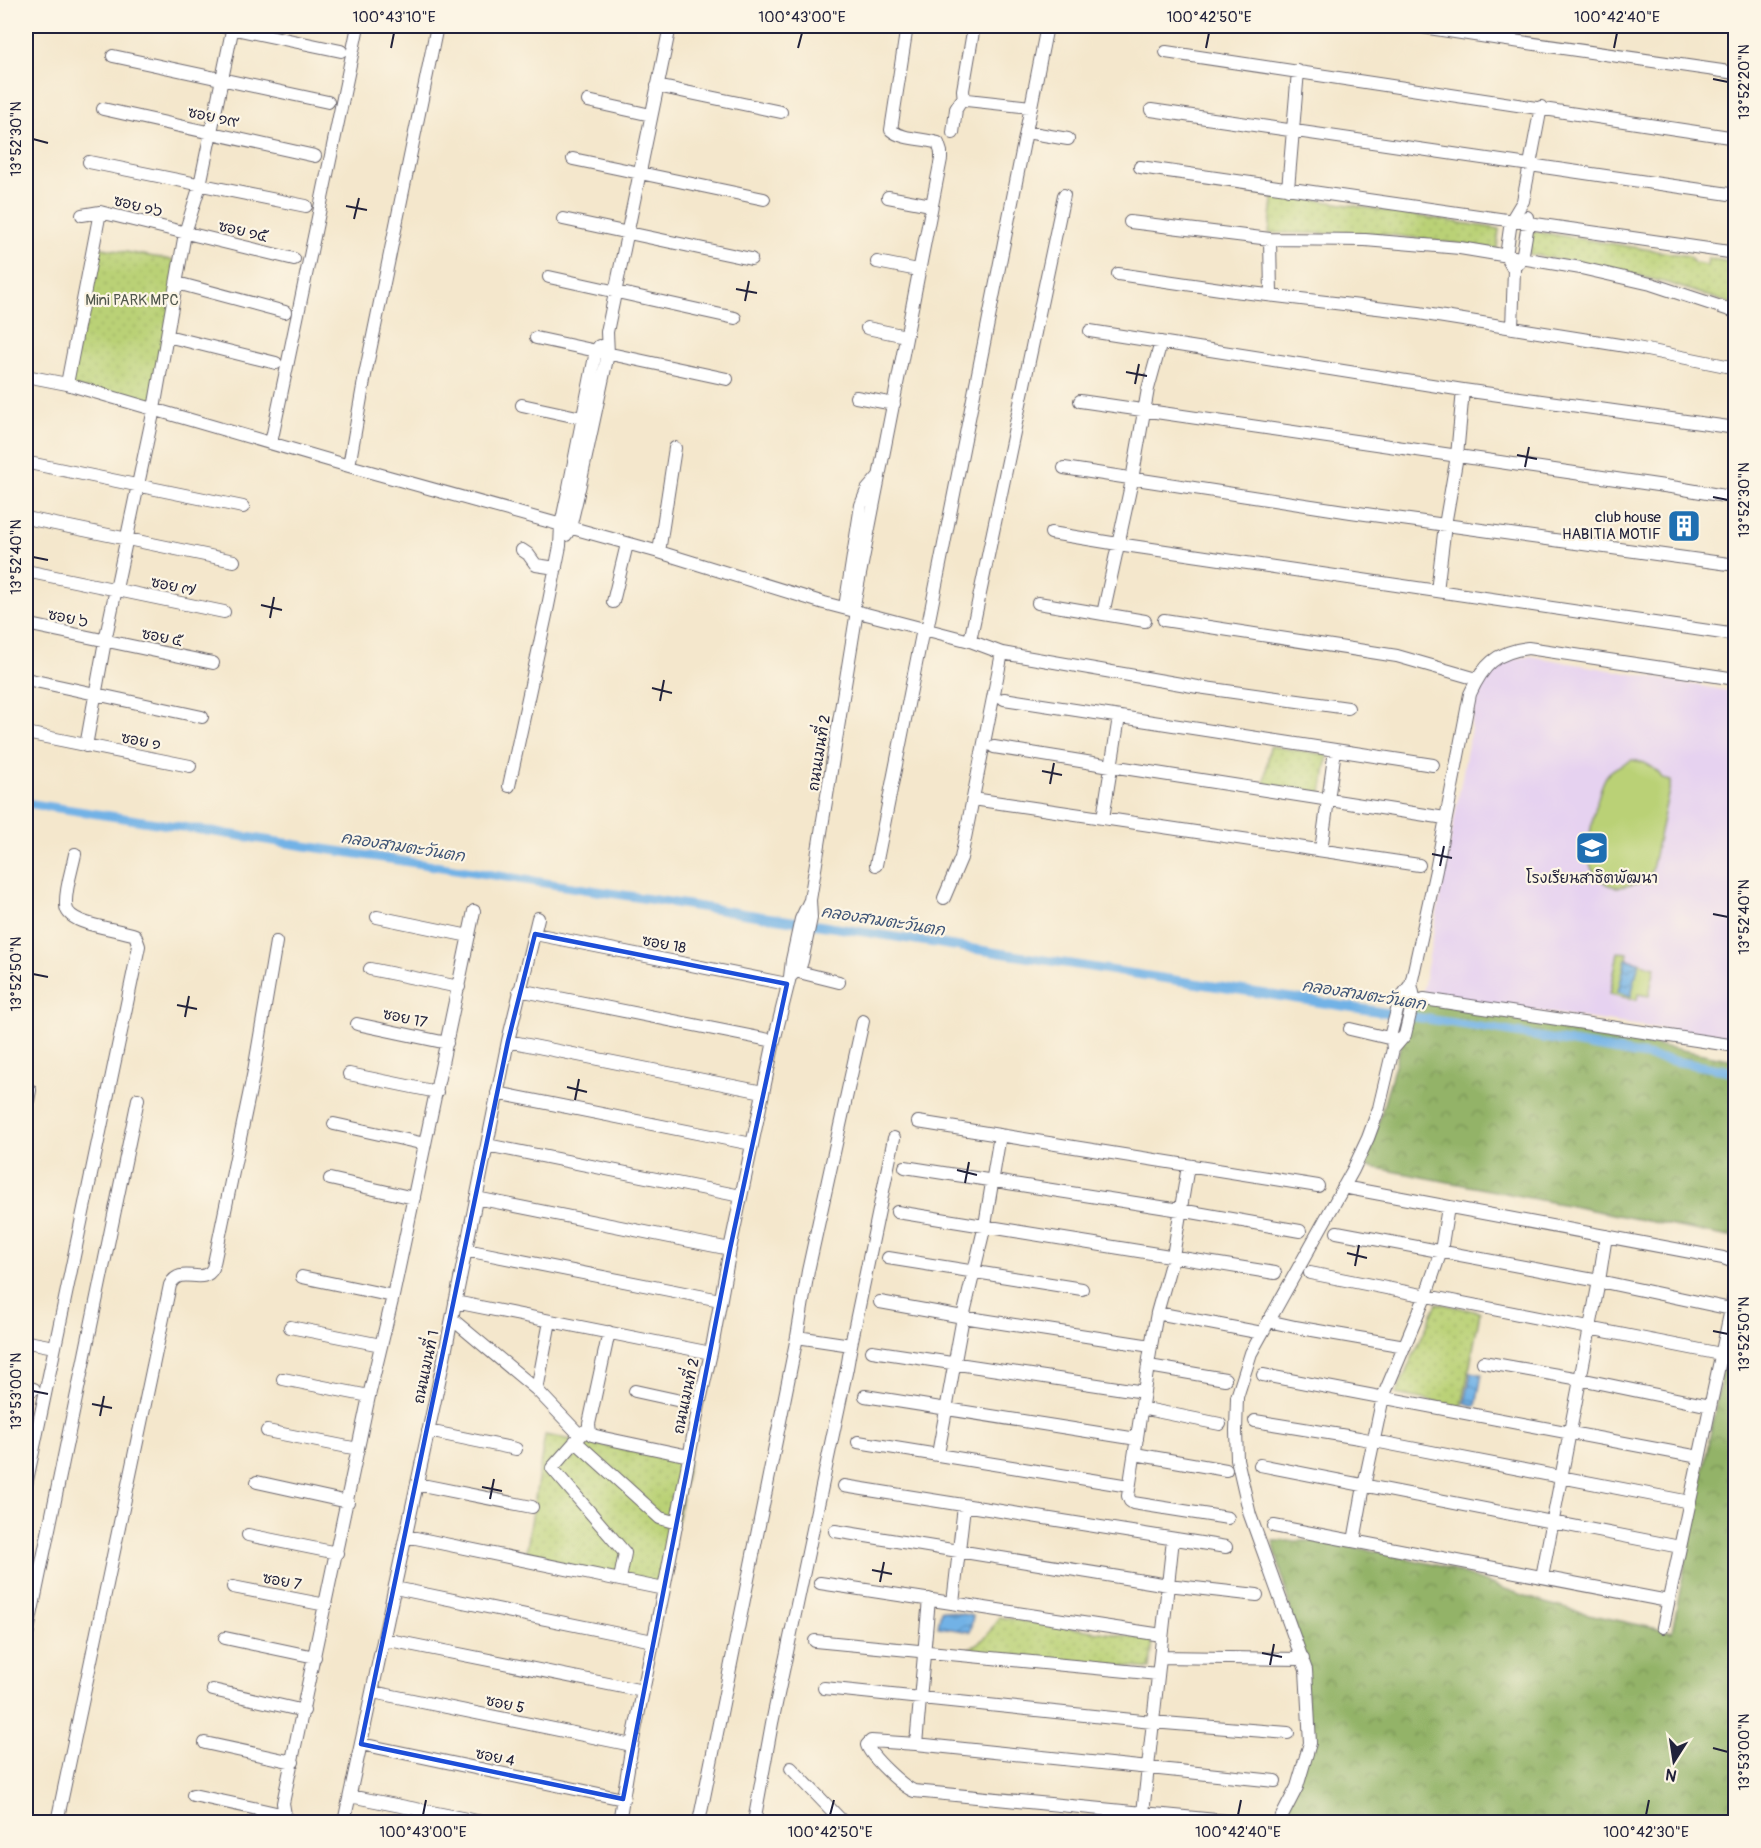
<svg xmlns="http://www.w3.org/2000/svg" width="1761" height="1848" font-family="Pangolin,'Playpen Sans Thai',sans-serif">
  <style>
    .built { fill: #e6d2f0 }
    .green { fill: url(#green-dots); stroke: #6e7a58; stroke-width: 1.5 }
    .forest { fill: url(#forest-crowns); stroke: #5a6a51; stroke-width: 1.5 }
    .pitch { fill: #bad176; stroke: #6e7a58; stroke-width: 1.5 }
    .water { fill: url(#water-waves); stroke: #4a6a90; stroke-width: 1.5 }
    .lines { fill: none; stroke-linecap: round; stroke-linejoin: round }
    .canal { stroke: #72b2e6; stroke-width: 9 }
    .minor-casing { stroke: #6c676e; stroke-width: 14 }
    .minor { stroke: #fff; stroke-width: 12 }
    .marked { fill: none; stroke: #1d4ed8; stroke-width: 4.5; stroke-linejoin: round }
    .ticks { fill: none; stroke: #22223b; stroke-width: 2 }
    .labels { text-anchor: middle; stroke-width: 4.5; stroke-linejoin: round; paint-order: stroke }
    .street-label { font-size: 15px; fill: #22223b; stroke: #fcf5e5 }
    .park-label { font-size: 15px; fill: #50574d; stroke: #fcf5e5 }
    .poi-label { font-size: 15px; fill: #22223b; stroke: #fcf5e5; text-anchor: end }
    .water-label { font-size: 16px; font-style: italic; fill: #3e5477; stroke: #fcf5e5 }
    .neatline { fill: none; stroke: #22223b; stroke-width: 2 }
    .ticks-label { font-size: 15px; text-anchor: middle; fill: #22223b }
  </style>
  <defs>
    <pattern id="green-dots" width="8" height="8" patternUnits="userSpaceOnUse" patternTransform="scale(1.5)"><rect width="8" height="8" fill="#bad176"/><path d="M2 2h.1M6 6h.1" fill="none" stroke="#a0b367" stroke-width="1.8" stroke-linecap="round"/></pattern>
    <pattern id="forest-crowns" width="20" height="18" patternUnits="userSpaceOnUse" patternTransform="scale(1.5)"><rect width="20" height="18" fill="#93b367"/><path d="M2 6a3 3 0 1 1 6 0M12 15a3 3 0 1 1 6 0" fill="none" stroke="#789156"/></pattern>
    <pattern id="water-waves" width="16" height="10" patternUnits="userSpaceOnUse" patternTransform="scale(1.5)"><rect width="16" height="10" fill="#72b2e6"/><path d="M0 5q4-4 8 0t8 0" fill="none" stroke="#5d90bc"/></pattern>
  </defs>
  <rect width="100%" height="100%" fill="#fcf5e5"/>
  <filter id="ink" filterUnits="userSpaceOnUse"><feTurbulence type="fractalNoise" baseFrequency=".0167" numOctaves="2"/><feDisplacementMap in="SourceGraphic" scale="12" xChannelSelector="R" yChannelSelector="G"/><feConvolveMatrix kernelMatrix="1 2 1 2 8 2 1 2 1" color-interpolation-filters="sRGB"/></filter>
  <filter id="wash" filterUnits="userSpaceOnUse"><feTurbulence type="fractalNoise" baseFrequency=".008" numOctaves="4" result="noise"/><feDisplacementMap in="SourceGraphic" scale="24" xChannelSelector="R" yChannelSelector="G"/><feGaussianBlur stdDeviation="1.35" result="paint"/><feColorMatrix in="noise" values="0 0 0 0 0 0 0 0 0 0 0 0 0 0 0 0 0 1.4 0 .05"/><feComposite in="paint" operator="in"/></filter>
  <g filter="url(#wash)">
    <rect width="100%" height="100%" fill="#f4e7cc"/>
    <path class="built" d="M1530,656L1735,692V1039L1422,995L1476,701L1481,687L1488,673L1506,660Z"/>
    <path class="green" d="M1274,193L1499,229L1497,249L1384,234L1269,233Z
      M1532,231L1689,256L1694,263L1707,265L1708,258L1735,263V305L1671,284L1635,275L1529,254Z
      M97,247L184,262L154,407L70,385Z
      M1270,746L1328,755L1322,793L1264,784Z
      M1437,1303L1480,1312L1462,1407L1396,1394Z
      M545,1435L689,1461L664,1587L525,1561Z
      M999,1617L1153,1640L1150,1669L966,1651L986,1637Z"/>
    <path class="forest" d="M1414,999L1735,1060V1238L1366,1166Z
      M1735,1306V1822H1279L1310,1743L1303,1659L1273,1541H1319L1375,1551L1440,1566L1545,1603L1579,1612L1672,1632Z"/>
    <path class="pitch" d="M1632,760C1646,762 1655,767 1663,779L1671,781L1649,883C1632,880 1622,894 1604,882C1595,876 1589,867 1588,855C1587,842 1599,783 1608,774C1614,767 1623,764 1632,760Z
      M1618,952L1628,953L1627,959L1655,967L1649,996L1638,994L1637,1000L1610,994Z"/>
    <path class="water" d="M1626,959L1639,962L1631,996L1618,992Z
      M1471,1372L1482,1374L1476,1406L1465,1403Z
      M941,1610L973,1616L970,1632L938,1627Z"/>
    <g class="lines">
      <path class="canal" d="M26,803L1499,1030L1736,1072"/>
    </g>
  </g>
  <g filter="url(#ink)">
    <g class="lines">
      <defs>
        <path id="minor" d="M221,26L341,51
          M786,26L796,28
          M1416,26L1507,40
          M1506,26L1507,40L1736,73
          M1166,52L1736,138
          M113,56L328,102
          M657,86L781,112
          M588,101L651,115
          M964,101L963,90L974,26
          M103,109L315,156
          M1151,110L1736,195
          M1026,132L1068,139
          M953,133L956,109L961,101L967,100L1031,107
          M573,159L764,199
          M89,162L306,206
          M1140,167L1736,253
          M1288,189L1298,71
          M888,197L931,205
          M82,215L100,212L294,259
          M563,219L751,259
          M1130,222L1270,239L1365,240L1460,248L1581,268L1651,284L1736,312
          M1270,239L1271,294
          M877,262L918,270
          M1519,263L1522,259L1528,224L1527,217
          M1118,274L1234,291L1419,313L1632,347L1736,368
          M549,277L735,318
          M177,283L285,312
          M867,328L906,336
          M1512,328L1514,270L1506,256L1511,221L1523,201L1541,107
          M1090,331L1463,390L1736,428
          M167,336L276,363
          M536,338L727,379
          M26,376L67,384L349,466L659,552L824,603L970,641L1002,653L1198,687L1348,708
          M67,384L100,212
          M856,397L894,404
          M1080,401L1678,488L1736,498
          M522,405L582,418
          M271,443L358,26
          M29,463L243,507
          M349,466L365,375L437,26
          M1064,468L1351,512L1736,565
          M569,487L596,351L599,346
          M579,489L608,354L607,332L670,26
          M26,518L234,561
          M1051,533L1118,544L1736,635
          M566,535L570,528L578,494
          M522,550L528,554L536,565L556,568
          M659,552L675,448
          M26,571L224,612
          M1437,591L1445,525L1457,456L1463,390
          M613,602L627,544
          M1038,603L1145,621
          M845,607L861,505L867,490L879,476
          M853,610L941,159V152L938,143C923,138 903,140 891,130L907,26
          M1103,614L1131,485L1148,389L1161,342
          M1164,620L1397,656L1477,679
          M26,624L213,663
          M927,630L1047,26
          M970,641L1064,195
          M26,679L202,717
          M1004,699L1433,765
          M26,733L190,766
          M86,746L105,641L154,409L185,233L200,185L233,26
          M994,747L1111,766L1445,818
          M509,786L548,606L560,546L561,525L568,492
          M980,800L1419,865
          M1103,818L1119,717
          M1321,850L1335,750
          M876,865L923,629
          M944,898L961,858L1002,653
          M377,917L469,936
          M535,934L787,984
          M370,969L459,987
          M791,970L839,982
          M790,977L800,967L802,961L811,918L810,900L857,611
          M519,990L774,1041
          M1424,999L1736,1046
          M357,1024L447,1043
          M1350,1029L1397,1040
          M508,1041L763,1092
          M1393,1049L1405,1035L1414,997L1411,984L1436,870L1470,694C1483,665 1496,652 1528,648L1736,679
          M349,1074L437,1092
          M497,1093L752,1144
          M26,1112L30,1090
          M918,1122L1318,1186
          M334,1124L425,1144
          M487,1145L741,1196
          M1188,1166L1173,1256L1157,1313L1151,1346L1128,1496L1130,1501L1133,1503L1228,1518
          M905,1167L1180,1210L1300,1231
          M330,1179L414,1198
          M1343,1187L1723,1258L1736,1263
          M476,1198L730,1249
          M897,1212L1275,1273
          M1337,1232L1599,1281L1731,1309
          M466,1250L720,1300
          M888,1258L1082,1289
          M1310,1273L1721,1354
          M302,1277L393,1296
          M455,1302L711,1353
          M880,1302L963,1317L1151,1346
          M1157,1313L1262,1333
          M452,1319L537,1390
          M550,1321L537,1390L577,1432L583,1433L588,1429
          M1268,1321L1295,1327L1405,1346
          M290,1327L381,1345
          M609,1332L589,1424L590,1433L592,1435L604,1438L689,1456
          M797,1337L851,1345
          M26,1344L28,1342L54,1347
          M872,1351L1144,1392
          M1483,1362L1580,1379L1710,1406
          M1149,1366L1225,1379
          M1263,1375L1699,1457
          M283,1379L369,1396
          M26,1387L34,1389
          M635,1391L699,1405
          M865,1396L1137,1439
          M1141,1408L1220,1424
          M1255,1421L1359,1438L1690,1502
          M267,1431L358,1449
          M428,1431L516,1449
          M583,1433L552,1468L625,1553L620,1579
          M575,1441L660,1518L677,1523
          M858,1442L1129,1486
          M938,1454L963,1317L985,1225L1000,1135
          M1135,1454L1226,1470
          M1260,1465L1680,1547
          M257,1482L348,1502
          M417,1484L532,1507
          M26,1485L139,946L135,935C118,928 66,926 66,905C65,888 72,870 75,854
          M844,1486L1226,1547
          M1274,1526L1668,1601
          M835,1531L1168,1585L1257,1595
          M248,1535L337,1553
          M406,1536L664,1589
          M1354,1541L1364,1486L1383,1397L1426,1295L1441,1251L1448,1207
          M1542,1577L1599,1281L1606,1236
          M820,1583L1162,1635
          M233,1587L326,1605
          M395,1588L653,1641
          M953,1603L964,1506
          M1663,1627L1736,1286
          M225,1638L315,1657
          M384,1639L643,1691
          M26,1640L138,1099
          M815,1641L1158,1674
          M1160,1657L1303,1659
          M824,1688L1152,1722L1288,1733
          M213,1690L304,1711
          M373,1692L632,1745
          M205,1743L293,1762
          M361,1744L623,1799
          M916,1744L929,1599
          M791,1768L843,1822
          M193,1795L285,1815
          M350,1796L482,1822
          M57,1822L170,1285C181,1264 203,1287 213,1268L254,1071L276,942
          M283,1822L285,1815L283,1803L369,1396L393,1296L474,911
          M344,1822L443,1363L508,1041L538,918
          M619,1822L632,1745L664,1589L699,1405L711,1353L730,1249L774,1041L790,977L792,960L801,919L810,900
          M699,1822L797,1337L808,1271L863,1021
          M754,1822L772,1723L847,1368L851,1345L894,1138
          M1142,1822L1173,1539
          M1237,1822L914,1791C902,1786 871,1757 867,1745L871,1741L916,1744L1275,1781
          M1279,1822L1297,1787L1310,1743L1306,1670L1250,1515L1237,1459L1236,1431L1237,1397L1251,1353L1353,1170L1368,1138L1379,1108L1393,1049L1391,1033L1400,999L1411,984"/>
      </defs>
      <use href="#minor" class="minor-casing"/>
      <use href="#minor" class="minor"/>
    </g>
  </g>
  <path class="marked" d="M535,934L787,984L730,1249L623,1799L361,1744L508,1041Z"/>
  <path class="ticks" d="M391,48L394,33M798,48L802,33M1206,48L1209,33M1614,48L1617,33M1713,79L1728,82M33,139L48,143M346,206L367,210M354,219L359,198M736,289L757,293M745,301L749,281M1126,372L1147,376M1135,384L1139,364M1517,455L1537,459M1525,467L1529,447M1713,497L1728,500M33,557L48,560M261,605L282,610M270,618L274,597M652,688L672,693M660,701L664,680M1042,771L1062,775M1050,784L1054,763M1432,854L1452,858M1440,866L1444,846M1713,914L1728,917M33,974L48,977M177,1005L197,1009M185,1017L189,996M567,1087L587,1092M575,1100L579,1079M957,1170L977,1175M965,1183L969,1162M1347,1253L1367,1258M1355,1266L1359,1245M1713,1331L1728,1334M33,1391L48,1394M92,1404L112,1408M100,1416L104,1396M482,1487L502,1491M490,1499L494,1479M872,1570L892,1574M880,1582L884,1562M1262,1653L1282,1657M1270,1665L1274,1644M1713,1748L1728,1752M423,1815L426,1800M830,1815L834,1800M1238,1815L1241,1800M1646,1815L1649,1800"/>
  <defs>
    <symbol id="building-square" viewBox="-11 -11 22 22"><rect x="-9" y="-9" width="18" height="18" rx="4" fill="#1f6fb2" stroke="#fcf5e5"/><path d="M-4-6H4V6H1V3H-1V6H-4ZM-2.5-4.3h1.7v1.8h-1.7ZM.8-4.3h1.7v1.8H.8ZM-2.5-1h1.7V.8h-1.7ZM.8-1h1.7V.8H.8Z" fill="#fff"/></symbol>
    <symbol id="school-square" viewBox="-11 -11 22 22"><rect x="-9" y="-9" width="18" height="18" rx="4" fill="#1f6fb2" stroke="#fcf5e5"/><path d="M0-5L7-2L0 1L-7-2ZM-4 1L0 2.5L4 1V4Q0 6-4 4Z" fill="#fff"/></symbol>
  </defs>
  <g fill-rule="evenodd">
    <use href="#building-square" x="1665" y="507" width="38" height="38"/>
    <use href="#school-square" x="1573" y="829" width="38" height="38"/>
  </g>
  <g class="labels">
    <g class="street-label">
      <text transform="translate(213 117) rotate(12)" y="5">ซอย ๑๙</text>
      <text transform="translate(138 206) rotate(14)" y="5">ซอย ๑๖</text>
      <text transform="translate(243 231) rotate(13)" y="5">ซอย ๑๕</text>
      <text transform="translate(173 586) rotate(12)" y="5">ซอย ๗</text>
      <text transform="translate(68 618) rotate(12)" y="5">ซอย ๖</text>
      <text transform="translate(162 637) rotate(11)" y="5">ซอย ๕</text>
      <text transform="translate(141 741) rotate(11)" y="5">ซอย ๑</text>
      <text transform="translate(819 753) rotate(-81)" y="5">ถนนเมนที่ 2</text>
      <text transform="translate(664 944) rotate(11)" y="5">ซอย 18</text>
      <text transform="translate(405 1018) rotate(12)" y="5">ซอย 17</text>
      <text transform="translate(426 1367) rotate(-78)" y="5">ถนนเมนที่ 1</text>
      <text transform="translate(686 1396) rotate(-78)" y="5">ถนนเมนที่ 2</text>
      <text transform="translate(282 1581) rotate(11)" y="5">ซอย 7</text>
      <text transform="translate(505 1704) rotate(12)" y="5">ซอย 5</text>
      <text transform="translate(495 1757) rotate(12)" y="5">ซอย 4</text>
    </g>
    <g class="park-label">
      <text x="132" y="305">Mini PARK MPC</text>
    </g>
    <g class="poi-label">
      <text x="1661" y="522">club house<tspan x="1661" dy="17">HABITIA MOTIF</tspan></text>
      <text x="1592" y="883" text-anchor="middle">โรงเรียนสาธิตพัฒนา</text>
    </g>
    <g class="water-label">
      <text transform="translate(403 846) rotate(9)" y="6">คลองสามตะวันตก</text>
      <text transform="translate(883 920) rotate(9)" y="6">คลองสามตะวันตก</text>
      <text transform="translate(1364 994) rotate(9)" y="6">คลองสามตะวันตก</text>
    </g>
  </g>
  <rect width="1761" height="1848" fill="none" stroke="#fcf5e5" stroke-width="66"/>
  <g transform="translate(1674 1761) rotate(192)" stroke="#fcf5e5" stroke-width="4.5" paint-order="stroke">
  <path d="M0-4.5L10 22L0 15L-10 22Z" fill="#22223b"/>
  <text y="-9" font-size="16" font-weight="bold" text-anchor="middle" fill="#22223b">N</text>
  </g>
  <rect x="33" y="33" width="1695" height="1782" class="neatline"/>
  <g class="ticks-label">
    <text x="394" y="22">100°43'10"E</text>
    <text x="802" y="22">100°43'00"E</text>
    <text x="1209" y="22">100°42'50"E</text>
    <text x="1617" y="22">100°42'40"E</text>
    <text transform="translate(1744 82) rotate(-90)" y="5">13°52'20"N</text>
    <text transform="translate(16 139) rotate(-90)" y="5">13°52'30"N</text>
    <text transform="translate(1744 500) rotate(-90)" y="5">13°52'30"N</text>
    <text transform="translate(16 557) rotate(-90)" y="5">13°52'40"N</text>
    <text transform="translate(1744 917) rotate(-90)" y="5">13°52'40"N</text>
    <text transform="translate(16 974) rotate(-90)" y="5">13°52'50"N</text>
    <text transform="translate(1744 1334) rotate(-90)" y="5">13°52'50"N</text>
    <text transform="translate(16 1391) rotate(-90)" y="5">13°53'00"N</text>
    <text transform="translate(1744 1752) rotate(-90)" y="5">13°53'00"N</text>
    <text x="423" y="1837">100°43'00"E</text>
    <text x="830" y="1837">100°42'50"E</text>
    <text x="1238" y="1837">100°42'40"E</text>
    <text x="1646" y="1837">100°42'30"E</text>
  </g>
</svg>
